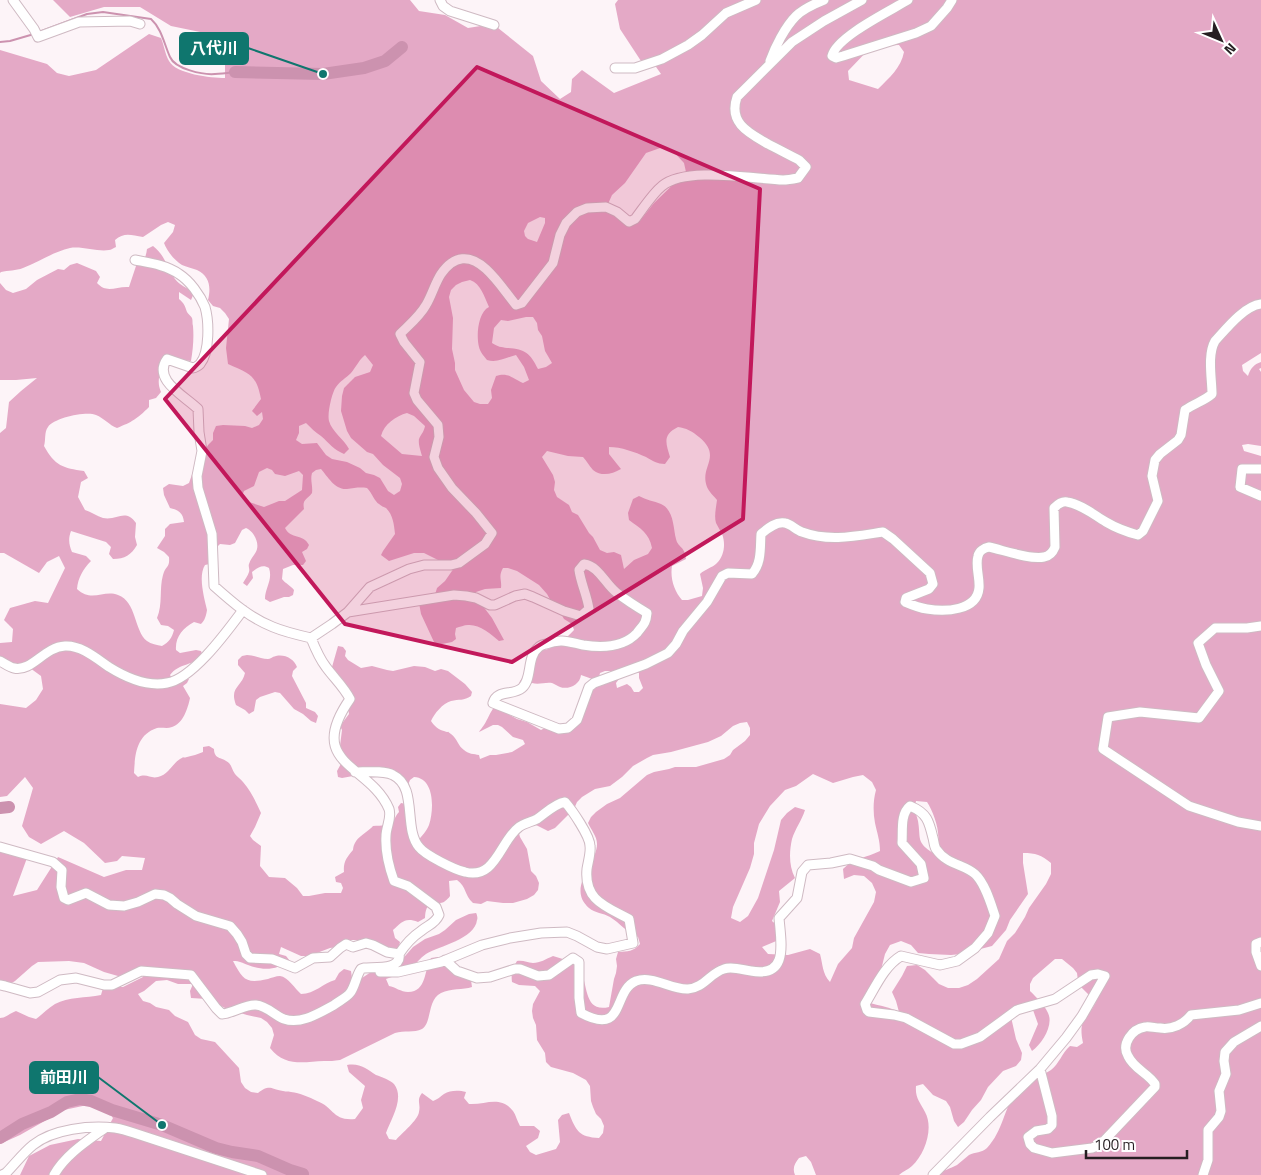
<svg xmlns="http://www.w3.org/2000/svg" width="1261" height="1175" font-family="'Titillium Web','Noto Sans JP',sans-serif">
  <style>
    .forest { fill: #e4a9c6; fill-rule: evenodd }
    .lines { fill: none; stroke-linecap: round; stroke-linejoin: round }
    .stream { stroke: #cc92af; stroke-width: 2 }
    .river { stroke: #cc92af; stroke-width: 12 }
    .minor-casing { stroke: #cfbac3; stroke-width: 11 }
    .minor { stroke: #fff; stroke-width: 9 }
    .marked { fill: #c2185b; fill-opacity: 0.2; stroke: #c2185b; stroke-width: 4; stroke-linejoin: round }
    .leader { fill: none; stroke: #0f766e; stroke-width: 2 }
    .callout-dot { fill: #0f766e; stroke: #fff; stroke-width: 2 }
    .callout { fill: #0f766e; stroke: #0f766e; stroke-width: 2 }
    .callout-label { font-size: 16px; text-anchor: middle; font-weight: bold; fill: #fff }
  </style>
  <rect width="100%" height="100%" fill="#fdf4f8"/>
  <path class="forest" d="M53,0H410L419,11L445,15L468,28L493,24L533,56L541,81L560,99L571,92L572,79L582,70L614,93L661,74L654,64L641,61L620,29L615,4L618,0H1261V353L1242,365L1243,371L1248,376C1250,369 1254,364 1261,362V368L1259,369L1261,372V446L1248,444L1242,445L1244,451L1261,456V1175H936C943,1170 950,1169 957,1165C961,1162 965,1158 969,1155C975,1152 982,1153 987,1148C1003,1131 1004,1108 1017,1090C1023,1083 1042,1076 1051,1070C1059,1064 1062,1053 1070,1046L1077,1047L1083,1043C1078,1019 1086,1021 1096,1002L1081,987L1078,981L1077,973L1073,968L1062,959H1055L1033,978L1030,984V991C1037,998 1044,1004 1048,1013C1054,1025 1042,1044 1032,1051L1029,1045L1038,1024L1033,1010L1028,1005L1011,1017L1016,1039L1022,1053L1021,1060L1016,1066L1003,1071L988,1087L981,1100L972,1110L964,1122L958,1127L954,1121L950,1107L946,1101L933,1095L923,1084L916,1086C915,1098 920,1102 925,1112C934,1128 925,1154 912,1166C908,1170 903,1171 899,1175H816L811,1162L806,1156L799,1158C795,1163 792,1168 795,1175H20L29,1156L50,1145L78,1139L101,1141L113,1118L105,1108L92,1104L64,1110L20,1135L0,1144V1018C6,1018 10,1013 16,1011L29,1017L36,1019C42,1015 48,1008 55,1004C68,997 86,998 101,995L103,988L110,987H123L143,977L140,970L126,976H118L104,972L84,963L69,961L38,962L32,966L15,981L0,990V842L19,849L27,858L13,896L37,890L58,857L104,877L126,870H142L145,858L122,856L117,861L105,863L84,843L64,831L41,844L29,837L22,826L33,788L25,777L7,796L0,797V704L26,708L36,700L43,689L41,676L30,668L0,660V643L12,642L13,629L4,620L10,608L35,601L48,603L65,568L59,556L47,562L39,573L4,553H0V433L6,428L9,402L21,391L37,378L16,380H0V283L6,290L13,293L26,289L37,280L58,269L64,270L70,265L77,263L96,271L100,277L97,283C107,294 116,286 129,287L136,266C144,262 146,257 147,249L153,246C166,256 166,267 175,279C179,285 188,288 194,293L191,300L179,292V299C184,303 185,306 187,312C188,314 191,316 192,318C193,321 192,323 193,326C194,338 193,349 191,361C182,361 177,357 169,357C162,369 155,378 161,392L156,398L149,400V407C137,419 132,422 117,428C109,425 104,418 96,415C86,411 54,418 48,427C44,432 46,440 44,446C55,466 63,468 84,471L88,478L81,482L78,497L85,510C91,512 97,516 103,518C117,521 125,508 136,523L135,537L137,545C131,555 125,559 113,559L109,554L111,547L106,542L71,531C68,539 69,545 72,552L86,556L91,561C83,569 78,578 77,589C92,603 104,589 118,595C137,602 134,631 147,641C151,644 157,645 162,646C169,642 172,638 174,630L168,626L161,625L157,618C163,604 159,589 163,575C166,565 170,568 169,557L164,552L157,548L165,536V529L170,524L184,522C183,513 179,510 170,508L164,495L163,488L169,484L183,486L189,483L196,463L201,458L208,445L213,440V433L216,426L223,425L245,426L252,428L259,425L263,419L262,412L257,416L252,411L261,399C256,374 250,374 228,364L226,348L229,319L225,313L220,308L213,306L208,300C211,288 210,276 197,270C192,268 186,267 182,265C174,260 167,251 164,243L173,232L175,225L168,222L161,225L143,237C131,235 124,232 115,240L116,247C113,248 111,250 109,250C98,252 82,246 70,248C53,252 39,262 23,268C16,271 8,270 1,272L0,273V50L47,64L57,73L69,76L96,70L149,34L161,38C164,45 165,54 169,61C176,74 211,78 225,78V58L210,51L205,33L171,26L140,7H104L70,17ZM899,45L904,52C901,68 889,78 878,89L849,80L848,71L872,46ZM663,147L671,149L684,163L686,172L654,203L639,222L613,212L608,204L612,195L625,183L646,153ZM540,217L545,218V223L537,242L528,239L525,236L524,231L528,223ZM470,280C481,284 484,296 489,307C478,312 476,336 479,347C480,352 484,356 487,360C497,363 505,358 516,355L524,367L529,380L523,383C512,378 508,372 496,376L491,390L492,398L488,404H480L474,402L464,390L455,370V363L452,349L453,318L449,297L451,290L456,285L462,282ZM526,317H533L537,323L538,330L542,336L545,351L552,363L546,367L538,369C530,353 525,349 507,348C501,347 498,347 492,343L494,328L501,320L508,321ZM365,355L373,365L370,372L355,377L344,388L342,396L341,411L347,431L351,438L367,452L373,454L383,465L400,478L402,484L400,491L394,495L388,491L380,478L374,475L366,473L360,468L347,462L332,459L326,455L317,443L302,444L296,440L299,433V426L306,423C311,428 315,432 321,436C329,443 334,450 344,454L349,449C344,439 332,432 329,421C327,414 332,392 336,387C340,381 346,378 351,373C356,367 359,360 365,355ZM407,413L414,416L425,426C424,432 421,434 419,439C418,444 421,452 422,456L402,454L381,436C384,424 396,416 407,413ZM678,427C686,428 692,431 699,437C723,457 699,466 707,487C709,492 714,496 717,500C716,508 714,516 716,523C718,527 720,530 722,534C726,544 724,556 717,563C712,568 705,569 700,574L703,588L702,596L688,600H682C674,591 670,578 672,566L686,559C685,546 678,548 676,539C673,527 674,510 661,504C654,501 646,500 639,496L633,499L628,513L629,520C641,529 649,533 652,548L648,554L634,560L624,569L621,555L614,552L607,553L600,550L593,537L589,533L578,515L572,512L569,505L557,497L554,490L555,482L553,475L542,457L547,451L568,456L583,457C587,461 589,466 593,470C602,477 612,474 621,469L609,454V447C621,447 635,452 646,457C653,461 657,464 665,464L670,457C666,443 662,435 678,427ZM267,468L272,470L275,474L285,476L299,471L303,475L302,490L285,501H279L264,507L249,502L242,496L244,491L254,486L259,472ZM321,469C328,477 335,490 347,489C354,488 360,487 367,488C372,493 375,502 379,504C381,506 384,507 386,508C393,515 394,524 395,534L383,551L381,555L389,561L414,553H424L454,568L445,581L437,588L434,598L419,603L421,614L434,642L437,645L452,642L456,639L455,634L456,628C460,627 464,625 468,625C479,624 491,634 499,641L504,640L492,618L476,597V592L485,589L501,588C502,579 498,577 503,568H508L517,571L539,585L547,594L552,603L559,610L564,619L572,624L574,630C567,638 554,649 543,650C537,651 534,648 528,652L526,662V673L520,681L518,686L523,687L532,683C539,685 545,682 552,683C555,684 557,686 560,687C568,690 580,685 581,675L595,680L599,677L600,673L605,671H635L639,673V678L643,688L639,692H634L631,687L627,684L617,688L616,683L619,679C593,677 581,708 570,726L554,723L541,730L527,722L517,719L508,714L500,707L495,706C490,712 488,719 484,725C482,728 480,730 479,732L493,725H498L502,727L513,737L523,740L525,744L512,752L496,755H490L480,759L479,755C474,754 468,754 464,750C458,746 457,738 451,734C445,729 451,734 444,731C439,730 434,726 431,721C434,714 443,703 451,701C459,699 464,701 471,696L472,692L465,684L448,671L441,669L435,671L425,667L414,666L393,671L387,670L372,666L361,668L348,660L345,656L346,651L343,647L338,646L332,667L347,703L349,714L340,726L342,730L340,746L342,762L337,771L338,777L342,778L353,776L363,778L388,776L400,785L410,795L411,790L408,785L410,780L414,777C435,778 434,810 429,825C426,832 422,836 417,841L406,804L401,803L398,807L399,812C395,816 395,820 391,823C386,827 379,825 373,826C366,834 354,837 353,850C347,857 343,862 344,872L335,877L336,882L341,883L343,888L341,893H325L309,896H303L297,888L285,878L269,877L260,866L261,846L253,840L250,836L255,827L261,813C256,802 251,791 243,782C241,779 237,777 235,774C232,770 232,766 229,763C223,757 214,760 214,749L209,746L203,747V752C198,754 192,756 187,757C181,759 186,755 180,759C172,764 168,775 158,777C150,779 147,773 138,777L134,773C135,755 136,735 157,728C162,727 167,729 172,727C183,724 188,708 190,698L183,686L187,683L189,679L173,680L170,675C179,663 195,665 203,656L201,651L196,650L180,653L176,650C175,637 183,628 194,622L201,624C205,620 206,616 207,610C204,597 198,576 205,565L214,563L216,548L220,544L230,545L235,543L242,530L246,528C253,531 259,541 257,549C256,554 250,559 249,564C248,566 250,569 249,572C248,576 245,579 243,583L247,586L253,578L252,572C258,567 263,564 269,568C273,580 265,588 265,599L270,602L284,597H289L293,595L294,590C290,585 286,584 282,579L283,569L293,565H303L306,561L302,552L307,549L309,545C303,533 291,540 285,528L304,509C302,499 307,500 312,493C313,486 310,480 312,473L316,470ZM747,722L750,728V735L745,741L733,750L730,755L724,759L696,767H675L669,769L654,772L647,775L620,798L607,804L596,812L591,817L588,823C591,830 597,836 597,844C597,864 566,888 589,908C595,913 603,913 610,917C620,923 627,933 638,937L640,944C633,952 628,951 618,952L616,959L617,966L616,973L614,979L609,1007C584,1013 588,985 581,972C579,967 575,962 572,958L566,960L553,956C546,959 540,963 533,963C527,963 524,960 517,961C512,969 511,974 512,982L519,985L535,986L540,991L533,1004L532,1011L533,1018L536,1025L537,1040L545,1053L546,1062L551,1067L573,1073L586,1080L590,1086L591,1101L593,1107L596,1114L601,1119L604,1126L603,1133L599,1138C579,1137 576,1131 569,1113L562,1115L558,1120L560,1142L556,1149L536,1155L530,1152L526,1146L538,1138L540,1131L534,1126H520C517,1121 516,1115 513,1111C500,1095 486,1105 469,1104L464,1098L466,1092C459,1090 450,1090 444,1094C440,1097 438,1099 433,1101L422,1093C416,1101 421,1103 419,1112C418,1120 402,1133 396,1140L389,1139L386,1133C391,1119 405,1098 394,1084C390,1080 382,1077 376,1075C366,1069 361,1063 347,1065L349,1072L365,1086L361,1100L363,1108L355,1119C332,1121 334,1107 317,1101C309,1097 300,1093 291,1092C287,1091 287,1092 283,1091C270,1089 270,1084 258,1093L251,1092L245,1088L241,1082L239,1068L215,1042L201,1039L195,1035L188,1022L175,1016L169,1010L156,1007L150,1003L143,1001L138,994L144,991L156,981L167,980L178,984H193L190,991L191,998L207,999L227,1009L247,1015L261,1018L267,1022L272,1028L274,1035L270,1048C285,1067 303,1062 324,1061C330,1061 334,1061 340,1060L395,1033C404,1030 414,1033 422,1029C432,1023 427,1000 441,993C451,988 463,990 472,987L471,980L445,958L438,957L431,958C424,969 427,992 408,992C401,992 395,987 389,986L386,979C395,976 403,973 411,968C416,964 420,958 426,954C439,946 475,939 477,920C478,919 477,914 476,913L469,914L456,920L445,930L439,934L425,939L413,947L399,963L371,972L359,980L352,978L351,971L344,969L339,973L335,980C323,983 315,994 301,994C295,989 288,977 280,976C276,976 271,978 268,979C246,984 243,980 233,961C240,961 242,963 248,965C264,971 276,970 290,961L286,956L279,954L281,947L301,956H309L330,948L338,947L351,940H359L366,941L391,950H398L400,942L395,938L393,930C402,922 405,917 418,922L425,918C426,900 432,906 444,902C445,901 449,898 450,896L449,881L457,880C467,887 464,895 473,903L481,904L487,901L503,903H513L527,899L534,895L538,890L539,883L536,876L531,871L527,849L520,837L518,830L534,824L548,831L555,828L574,809L577,802L582,797L595,789L610,786L622,777L633,766L647,758L653,755L671,752L708,742L721,736L733,726L740,723ZM813,774L833,783L853,777L863,775L872,782L876,790C873,801 873,812 875,823C877,833 880,840 880,851C866,858 854,858 843,869L844,879L854,875L864,876L872,883L876,892L874,902L854,938L852,948L838,964L830,982C822,973 823,965 820,954L810,949L788,955L768,954L762,947L781,939L780,928L772,921L780,902L779,891L795,878C789,866 789,853 792,839C795,829 802,820 805,810L795,807L787,813L781,820L774,850L758,898L748,916L740,922L731,918L733,907L750,868L754,854V843L759,824L770,806L785,790L796,786ZM916,801L927,802C933,811 940,830 938,841C937,845 935,849 933,853C916,842 921,839 918,821C916,811 913,814 916,801ZM1023,853C1036,853 1041,855 1051,863V874L1046,884L1029,908L1025,917L1015,933L1007,941L999,959L977,979L968,985L959,988H948L939,984L925,970L917,965L907,966L902,976L892,992L896,1001L899,1012C890,1007 880,1006 870,1003L880,974L885,954L890,945L901,941L911,945L918,953L929,954L951,955L961,954L992,946L1006,930L1010,920L1028,894L1023,863Z
    M247,655C254,655 261,659 268,659C273,658 271,657 276,656C285,654 294,659 297,667L293,671L292,676L306,703V708L315,712L318,716L316,723L311,721L303,714L294,709L280,693L275,692L260,697L256,700L254,711L249,714L245,710L236,705C229,687 242,687 245,673L238,665V660L242,656Z"/>
  <g class="lines">
    <path class="stream" d="M39,32L87,14L103,12L151,19C162,29 164,44 170,57C175,69 203,75 215,74C222,74 228,73 235,72
      M0,42L10,41L34,34"/>
    <path class="river" d="M235,72L323,74L364,68L385,61L402,47
      M0,808L9,807
      M0,1138L22,1124L51,1112L67,1102L80,1099L91,1101L112,1110L162,1125L216,1148L232,1152L258,1156L290,1170L303,1174"/>
    <defs>
      <path id="minor" d="M13,0L34,29L38,37L79,22L130,21L140,24
        M440,0L443,6L450,11L494,25
        M908,0C890,11 836,37 832,56L836,58L843,56L916,33L931,26L947,8L952,0
        M770,61C775,47 785,27 796,16C803,9 814,4 824,0
        M615,68H635L662,59L688,45L702,35L726,13L756,0
        M135,260C150,263 166,265 179,274C190,281 200,295 205,307C209,321 210,352 200,364C199,365 195,368 193,368L167,359C152,380 185,396 198,409L199,432L202,451L197,476L198,488L212,534L214,586C232,602 250,618 273,627C285,632 298,635 311,638L332,624L348,612L370,587L409,569L424,565H451L459,563L485,544L492,533L476,513L452,488L438,468L434,457L439,437L438,425L417,400L414,393L420,362L404,342L400,334C409,325 420,316 426,305C432,295 435,283 441,274C454,255 470,254 486,269C498,280 506,293 516,305L522,303L553,263L560,235L566,223L577,212L587,208L606,207L617,212L629,222L635,219C642,210 653,193 662,186C686,166 753,179 783,180C788,180 793,179 798,178L806,167L799,160C789,155 778,149 768,144C749,133 728,123 737,97L792,42L824,21L862,0
        M1261,469H1242L1240,487L1261,496
        M348,612L454,595L466,596L476,598L490,605H495L515,596L525,594L533,597L564,611L581,616L589,609C587,595 581,584 579,570L584,564C599,566 605,584 617,593C626,600 637,607 647,613C646,624 643,625 637,633C623,648 602,648 583,645C569,642 561,638 546,644C544,644 540,646 539,647C526,657 533,678 522,688C513,696 497,689 493,703L559,729L568,728L577,720L589,687L594,683L646,664L668,653L676,644L683,631L707,602L722,576L728,573L752,574C762,563 760,547 761,534C767,529 776,521 785,523C791,524 796,530 802,532C829,542 856,536 883,532L893,539L930,573L933,584L929,589L906,598L905,602C912,605 920,608 927,609C945,612 977,611 979,588C980,578 975,566 978,556C979,551 984,548 989,547C1003,550 1030,560 1044,557C1050,556 1053,552 1055,547L1054,508C1058,504 1062,501 1067,502C1081,504 1094,515 1106,522C1116,528 1127,532 1138,535L1143,531L1158,501L1152,476L1155,460L1160,454L1178,440L1181,435L1185,410C1195,403 1204,401 1212,394C1212,379 1207,355 1215,341C1226,329 1244,306 1261,304
        M1261,626L1247,628H1215L1198,643L1206,665L1219,691L1199,718L1140,712L1108,717L1103,749L1189,806L1238,822L1261,826
        M0,661C4,663 9,667 14,668C32,672 44,647 65,646C81,645 96,658 109,667C125,677 147,687 167,683C193,679 228,630 243,610
        M355,772C366,772 384,770 393,775C418,787 403,828 419,847C425,855 455,870 465,872C496,880 500,841 519,827C524,823 531,822 537,819C546,813 554,804 565,802C572,810 590,836 590,846C591,853 588,862 587,869C584,900 605,906 629,919L633,943L607,949L597,947L577,936L567,932L541,933L510,938L482,945L441,962L398,972H380
        M0,847L53,862L62,870L61,887L64,898L68,900L86,893L109,905L124,906L138,902L155,894L164,895L170,898L177,904L196,916L230,926L237,934L242,942L246,954L250,958L272,959L295,968L313,958L330,957L340,948L346,944L353,947L366,943L373,945L387,952L399,954
        M1261,942L1256,944V952L1261,966
        M445,960L457,971L477,978L490,977L515,969H520L538,976L549,975L573,958L579,962V998L581,1013C626,1037 612,991 636,981C653,975 671,990 688,989C704,988 710,973 724,969C732,966 743,970 751,971C789,978 781,943 779,918L797,898L802,872L808,865L831,863L850,859L873,866L879,870L911,882L924,878L921,864L902,843C903,831 900,814 910,806C927,813 929,821 933,838C934,841 934,846 936,849C947,865 964,864 975,874C985,883 991,904 995,916L988,933L975,948L957,961L940,965L901,956C884,966 875,988 865,1004L867,1010L869,1012L894,1015L906,1018L954,1044H961L980,1037L1017,1010L1055,999L1091,975L1098,974L1105,976L1082,1016L1066,1038L1040,1069L990,1117L933,1175
        M0,985L5,986L30,993L38,992L60,980L76,978L104,985H112L141,971L191,975L216,1008L222,1014C234,1013 245,1004 256,1005C267,1006 274,1015 284,1019C301,1025 319,1013 334,1005C339,1001 346,998 350,993C355,987 356,976 361,969L364,968C375,967 402,970 399,954C405,945 412,937 421,931C428,925 435,924 439,915L436,907L408,886L394,881C389,867 385,851 386,836C386,827 392,818 389,809C370,764 304,765 350,699C344,687 334,678 326,667C319,658 315,648 311,638
        M1040,1069L1052,1116V1125L1048,1129L1036,1131L1028,1137L1030,1144L1034,1148L1052,1153L1092,1148L1100,1145L1155,1087V1084C1148,1073 1134,1069 1128,1056C1121,1044 1132,1029 1145,1027C1149,1026 1155,1028 1160,1028C1172,1030 1184,1024 1191,1015L1239,1010L1261,1003
        M2,1175L6,1173C15,1164 23,1153 33,1145C53,1129 90,1125 115,1128C121,1129 128,1131 134,1133L262,1175
        M54,1175C65,1155 87,1141 105,1128
        M1203,1175L1208,1160V1130L1219,1117L1221,1111L1219,1091L1226,1074L1224,1061L1225,1052L1234,1042L1261,1026"/>
    </defs>
    <use href="#minor" class="minor-casing"/>
    <use href="#minor" class="minor"/>
  </g>
  <path class="marked" d="M477,67L760,189L743,519L512,662L345,624L165,399Z"/>
  <path class="leader" d="M323 74L248 48M162 1125L98 1077"/>
  <g class="callout-dot">
    <circle cx="323" cy="74" r="5"/>
    <circle cx="162" cy="1125" r="5"/>
  </g>
  <g class="callout">
    <rect x="180" y="33" width="68" height="31" rx="5"/>
    <rect x="30" y="1062" width="68" height="31" rx="5"/>
  </g>
  <g class="callout-label">
    <text x="214" y="54">八代川</text>
    <text x="64" y="1083">前田川</text>
  </g>
  <g transform="translate(1221 40) rotate(134)" stroke="#ffffff" stroke-width="4" paint-order="stroke">
  <path d="M0-4L9 19L0 12L-9 19Z" fill="#251e21"/>
  <text y="-8" font-size="14" font-weight="bold" text-anchor="middle" fill="#251e21">N</text>
  </g>
  <path d="M1086 1150v8h101v-8" fill="none" stroke="#251e21" stroke-width="2.5"/>
  <text x="1094" y="1150" font-size="15" fill="#251e21" stroke="#ffffff" stroke-width="4" paint-order="stroke">100 m</text>
</svg>
